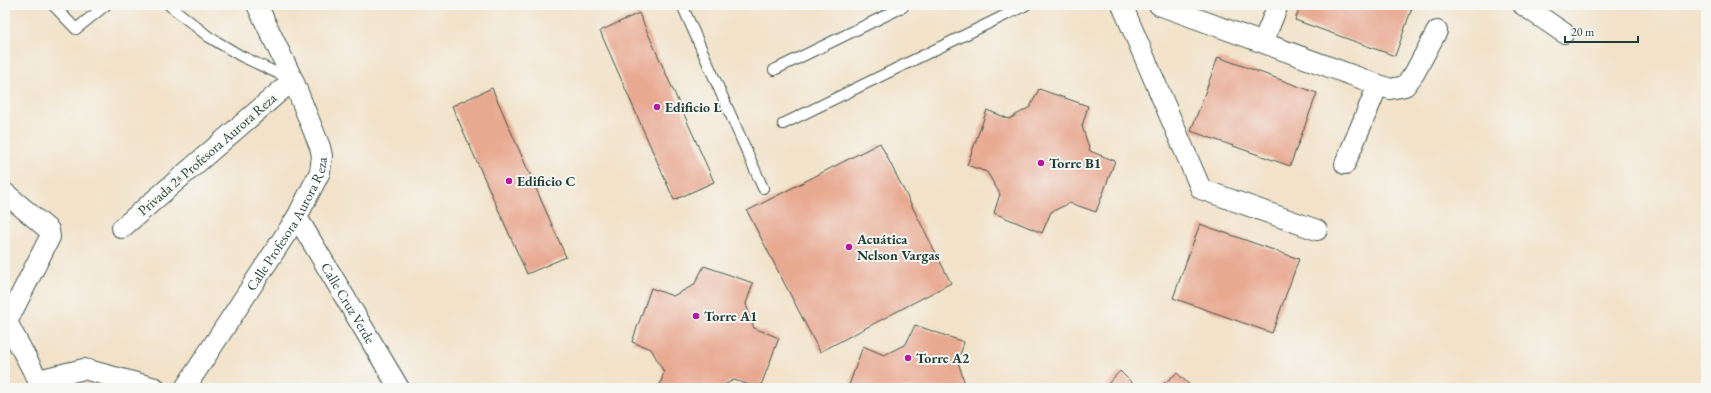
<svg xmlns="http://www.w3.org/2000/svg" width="1711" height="393" font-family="'EB Garamond',serif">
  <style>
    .building { fill: #e8a991 }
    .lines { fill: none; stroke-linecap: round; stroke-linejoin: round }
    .lane-casing { stroke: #3f564a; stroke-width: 12 }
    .street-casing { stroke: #3f564a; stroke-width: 22 }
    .lane { stroke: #fff; stroke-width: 10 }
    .street { stroke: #fff; stroke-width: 20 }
    .poi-dot { fill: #b5179e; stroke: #f6f6f2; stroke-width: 1.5 }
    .labels { text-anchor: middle; stroke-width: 4; stroke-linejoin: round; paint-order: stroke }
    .poi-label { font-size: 14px; font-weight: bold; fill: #1f3d34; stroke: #f6f6f2; text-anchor: start }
    .street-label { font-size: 14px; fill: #1f3d34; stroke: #f6f6f2 }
  </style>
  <rect width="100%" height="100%" fill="#f6f6f2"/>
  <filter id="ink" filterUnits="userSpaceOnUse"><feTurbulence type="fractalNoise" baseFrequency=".025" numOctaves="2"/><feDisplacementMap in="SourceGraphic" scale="8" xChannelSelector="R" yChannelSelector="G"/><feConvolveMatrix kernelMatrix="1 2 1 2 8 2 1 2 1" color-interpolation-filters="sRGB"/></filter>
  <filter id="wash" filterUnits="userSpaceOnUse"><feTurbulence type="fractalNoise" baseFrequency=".012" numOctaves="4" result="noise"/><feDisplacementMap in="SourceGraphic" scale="16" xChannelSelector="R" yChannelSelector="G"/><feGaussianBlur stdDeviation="0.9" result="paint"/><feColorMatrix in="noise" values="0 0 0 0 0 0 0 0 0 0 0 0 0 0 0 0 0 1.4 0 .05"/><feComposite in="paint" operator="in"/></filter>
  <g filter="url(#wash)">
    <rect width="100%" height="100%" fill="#f2e2c9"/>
    <g id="blocks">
      <path class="building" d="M1301,5H1413L1395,56L1295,20Z
        M639,13L714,182L674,200L600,31Z
        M1218,57L1317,93L1290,166L1191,131Z
        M492,88L566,257L527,274L452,106Z
        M1039,89L1088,106L1082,126L1090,151L1115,161L1096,212L1070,203L1051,212L1042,233L994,213L1000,194L987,172L967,165L987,110L1009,119L1030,107Z
        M880,143L951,283L820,352L747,211Z
        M1200,224L1299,259L1272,333L1173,298Z
        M704,266L753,283L746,304L754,328L779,338L760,388L734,380L718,388H659L664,372L651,349L632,342L651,288L673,296L694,285Z
        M915,325L964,342L958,362L966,387L969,388H848L863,346L884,355L906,344Z
        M1120,371L1137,388H1104Z
        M1177,373L1193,388H1149V387L1161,386Z"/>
    </g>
  </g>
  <g filter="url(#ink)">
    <use href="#blocks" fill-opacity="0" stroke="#3f564a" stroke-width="1"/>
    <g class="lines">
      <defs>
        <path id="lane" d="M53,5L76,29L106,5
          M169,5L209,37L241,56L290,79
          M682,5L763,188
          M774,70L903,7L902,5
          M783,124L1026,5"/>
        <g id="street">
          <path d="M1122,5L1201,189L1317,230"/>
          <path d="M1159,5L1390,89L1405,86L1414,74L1437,31"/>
          <path d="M1523,5L1564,33"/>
          <path d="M1263,42L1278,5"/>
          <path d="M1345,164L1378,85"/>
          <path d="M5,193L49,230L50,237L7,322"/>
          <path id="s1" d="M297,217L399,388"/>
          <path d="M122,228L293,80"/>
          <path d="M5,321L7,322L38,380L84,369L155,388"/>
          <path id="s2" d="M185,388L297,217L320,172L322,156L320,147L293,80L257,5"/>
        </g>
      </defs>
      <use href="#lane" class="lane-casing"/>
      <use href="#street" class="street-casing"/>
      <use href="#lane" class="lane"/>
      <use href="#street" class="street"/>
    </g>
  </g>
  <g class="poi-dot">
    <circle cx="657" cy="107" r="4"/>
    <circle cx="1041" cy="163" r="4"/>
    <circle cx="509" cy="181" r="4"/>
    <circle cx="849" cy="247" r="4"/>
    <circle cx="696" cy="316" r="4"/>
    <circle cx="908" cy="358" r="4"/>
  </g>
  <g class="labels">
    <g class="poi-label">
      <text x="665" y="112">Edificio L</text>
      <text x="1049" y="168">Torre B1</text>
      <text x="517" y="186">Edificio C</text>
      <text x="857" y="244">Acuática<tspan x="857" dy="16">Nelson Vargas</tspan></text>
      <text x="704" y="321">Torre A1</text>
      <text x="916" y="363">Torre A2</text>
    </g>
    <g class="street-label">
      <text transform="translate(207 154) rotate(-41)" y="5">Privada 2ª Profesora Aurora Reza</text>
      <text dy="5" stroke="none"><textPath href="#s2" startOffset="194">Calle Profesora Aurora Reza</textPath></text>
      <text dy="5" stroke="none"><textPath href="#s1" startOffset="100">Calle Cruz Verde</textPath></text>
    </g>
  </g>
  <rect width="1711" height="393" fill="none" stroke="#f6f6f2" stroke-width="20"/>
  <path d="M1565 36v6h73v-6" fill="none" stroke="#1f3d34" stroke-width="2"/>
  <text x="1571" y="36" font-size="12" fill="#1f3d34" stroke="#f6f6f2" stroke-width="3" paint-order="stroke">20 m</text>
</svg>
